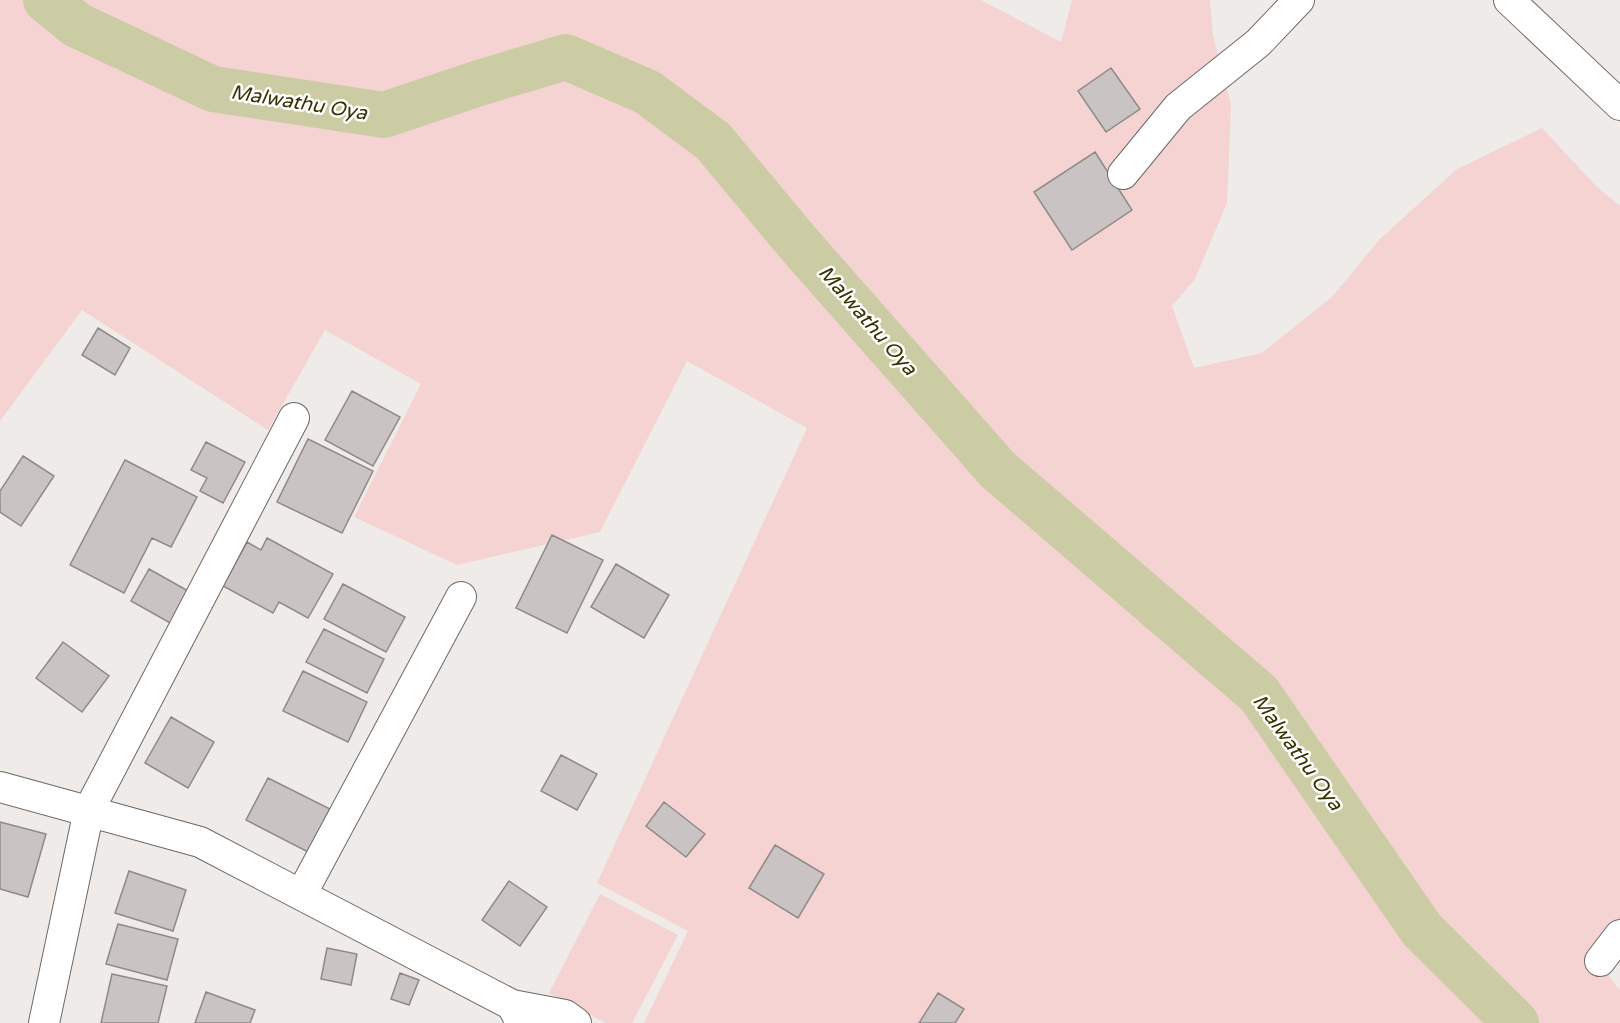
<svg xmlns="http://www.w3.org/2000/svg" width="1620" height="1023" font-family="'Varela Round',sans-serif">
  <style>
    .green { fill: #f5d3d2 }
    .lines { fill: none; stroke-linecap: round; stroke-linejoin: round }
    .river { stroke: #cbcca4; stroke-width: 46 }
    .building { fill: #c9c4c3; stroke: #8f8a89; stroke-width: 1.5 }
    .minor-casing { stroke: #6c6966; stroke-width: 32 }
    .minor { stroke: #fff; stroke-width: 30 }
    .labels { text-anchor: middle; stroke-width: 5; stroke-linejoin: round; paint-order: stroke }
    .water-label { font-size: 20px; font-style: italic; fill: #353401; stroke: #fff }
  </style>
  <rect width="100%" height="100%" fill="#eeebe8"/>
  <path class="green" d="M0,0H981L1061,42L1072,0H1210L1213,36L1231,105L1227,203L1195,279L1172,306L1194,368L1262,353L1333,296L1379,240L1457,169L1542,128L1597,187L1620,206V954L1609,977L1620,990V1023H644L688,931L597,883L807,428L687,361L600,532L457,565L354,517L421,384L325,330L268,430L82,310L0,421Z
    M600,894L678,935L632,1023H606L549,993Z"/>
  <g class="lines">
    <path class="river" d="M46,0L77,25L213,89L384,115L479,83L566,57L647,92L713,141L798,243L998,470L1259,694L1422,930L1516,1023"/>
  </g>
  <path class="building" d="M1111,68L1140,109L1106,132L1078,91Z
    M1095,152L1132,210L1072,250L1034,192Z
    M98,328L130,348L115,375L82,355Z
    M352,391L400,417L373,466L325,440Z
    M308,439L373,471L342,533L277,502Z
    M206,442L245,462L223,503L200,491L207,478L191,470Z
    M23,456L54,476L21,526L0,512V491Z
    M125,460L197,497L171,547L152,538L124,593L70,565Z
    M552,535L603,560L567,633L516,608Z
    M267,538L333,574L308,618L279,602L273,613L223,586L247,542L261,550Z
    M616,564L669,595L644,638L591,607Z
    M149,569L190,592L172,624L131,601Z
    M343,584L405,617L386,652L324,619Z
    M324,629L384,659L367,693L306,662Z
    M63,642L109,676L82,712L36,678Z
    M303,671L367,702L348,742L283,711Z
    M171,717L214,742L188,788L145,763Z
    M561,755L597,774L577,810L541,791Z
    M268,778L330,809L308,852L246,820Z
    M664,802L705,834L686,857L646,826Z
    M0,822L46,834L28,897L0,889Z
    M775,845L824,874L798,918L749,888Z
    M129,871L186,890L173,931L115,913Z
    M509,881L547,907L520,946L482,920Z
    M118,924L178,939L167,980L106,964Z
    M327,948L357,954L351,985L321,979Z
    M400,973L419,980L409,1005L391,999Z
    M112,974L167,986L158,1023H101Z
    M206,992L255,1010L250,1023H195Z
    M938,993L964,1009L955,1023H919Z"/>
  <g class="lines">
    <defs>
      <path id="minor" d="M1509,0L1620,105
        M1123,174L1178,107L1258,43L1299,0
        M0,787L200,842L512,1005L521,1023
        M301,895L461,597
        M1600,961L1620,935
        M512,1005L565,1015L576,1023
        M44,1023L89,810L294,418"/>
    </defs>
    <use href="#minor" class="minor-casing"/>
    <use href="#minor" class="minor"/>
  </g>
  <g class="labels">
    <g class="water-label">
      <text transform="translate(299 102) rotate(9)" y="7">Malwathu Oya</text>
      <text transform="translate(868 320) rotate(49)" y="7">Malwathu Oya</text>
      <text transform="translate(1298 752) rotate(54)" y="7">Malwathu Oya</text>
    </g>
  </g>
</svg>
